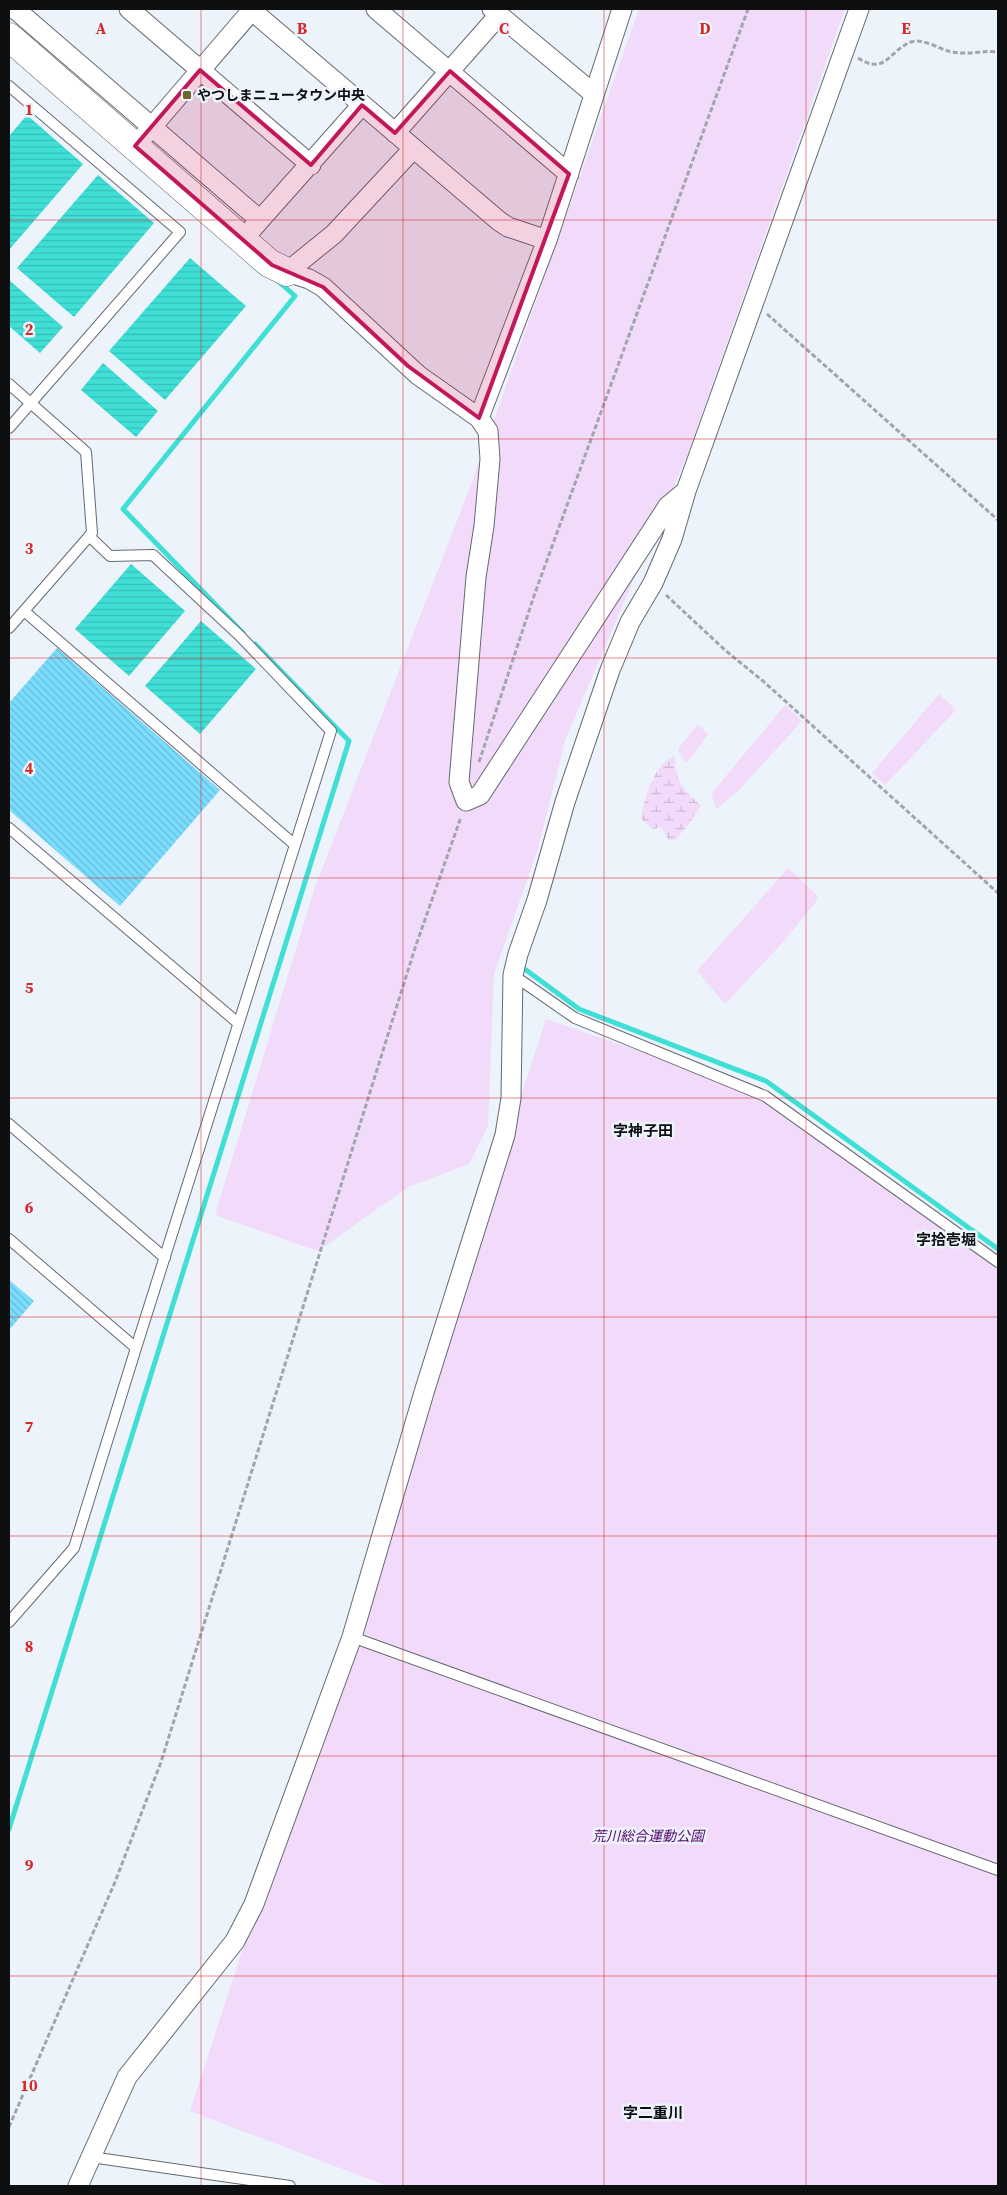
<svg xmlns="http://www.w3.org/2000/svg" width="1007" height="2195" font-family="'Source Serif 4','Noto Sans JP',serif">
  <style>
    .green { fill: #f2dafa }
    .wetland { fill: url(#wetland-marsh) }
    .water { fill: url(#water-rules) }
    .lines { fill: none; stroke-linecap: round; stroke-linejoin: round }
    .stream { stroke: #3fdfd6; stroke-width: 5 }
    .building { fill: url(#building-back-hatch) }
    .lane-casing { stroke: #656a71; stroke-width: 12 }
    .street-casing { stroke: #656a71; stroke-width: 21 }
    .secondary-casing { stroke: #656a71; stroke-width: 29 }
    .path { stroke: #a1a6ac; stroke-width: 3; stroke-dasharray: 5 2.5; stroke-linecap: butt }
    .lane { stroke: #fff; stroke-width: 10 }
    .street { stroke: #fff; stroke-width: 19 }
    .secondary { stroke: #fff; stroke-width: 28 }
    .marked { fill: #c2185b; fill-opacity: 0.2; stroke: #c2185b; stroke-width: 4; stroke-linejoin: round }
    .grid { fill: none; stroke: #d62828; stroke-width: 1; stroke-opacity: 0.55 }
    .poi-dot { fill: #716230; stroke: #ecf3fb; stroke-width: 2 }
    .labels { text-anchor: middle; stroke-width: 5; stroke-linejoin: round; paint-order: stroke }
    .poi-label { font-size: 14px; font-weight: bold; fill: #0d0f11; stroke: #ecf3fb; text-anchor: start }
    .park-label { font-size: 14px; font-style: italic; fill: #57056b; stroke: #ecf3fb }
    .neighbourhood-label { font-size: 15px; font-weight: bold; fill: #0d0f11; stroke: #ecf3fb }
    .grid-label { font-size: 16px; text-anchor: middle; font-weight: bold; fill: #d62828; stroke: #ecf3fb; stroke-width: 5; stroke-linejoin: round; paint-order: stroke }
  </style>
  <defs>
    <pattern id="wetland-marsh" width="20" height="14" patternUnits="userSpaceOnUse" patternTransform="scale(1.25)"><rect width="20" height="14" fill="#f2dafa"/><path d="M1 5h8M5 5V1M11 12h8M15 12V8" fill="none" stroke="#cebad5"/></pattern>
    <pattern id="water-rules" width="6" height="5" patternUnits="userSpaceOnUse" patternTransform="scale(1.25)"><rect width="6" height="5" fill="#3fdfd6"/><path d="M0 2.5h6" fill="none" stroke="#36beb7"/></pattern>
    <pattern id="building-back-hatch" width="6" height="6" patternUnits="userSpaceOnUse" patternTransform="scale(1.25)"><rect width="6" height="6" fill="#7addfd"/><path d="M-1 5l2 2M0 0l6 6M5-1l2 2" fill="none" stroke="#68bcd8"/></pattern>
  </defs>
  <rect width="100%" height="100%" fill="#ecf3fb"/>
  <path class="green" d="M639,9H845L688,453L565,740L538,849L494,974L488,1126L469,1164L408,1187L318,1251L215,1215L314,890L471,485Z
    M939,694L956,710L885,785L872,773Z
    M785,705L802,721L738,791L717,809L711,794Z
    M698,724L708,734L686,764L678,749Z
    M788,868L818,896L815,903L783,942L725,1004L697,971Z
    M546,1019L705,1074L777,1108L998,1269V2186H387L190,2111Z"/>
  <path class="wetland" d="M675,756C676,783 682,787 701,806L689,824L674,841L668,840L661,827L653,829L641,819C644,799 654,763 675,756Z"/>
  <path class="water" d="M27,115L83,164L9,250V136Z
    M98,175L154,223L74,317L17,268Z
    M190,258L246,306L165,400L109,351Z
    M9,280L63,327L40,353L9,326Z
    M103,363L158,411L136,437L81,390Z
    M131,564L185,611L129,676L75,629Z
    M201,621L256,669L200,734L145,686Z"/>
  <g class="lines">
    <path class="stream" d="M243,633L123,509L295,296L278,281
      M526,970L579,1009L766,1081L998,1249
      M9,1829L349,741L255,644"/>
  </g>
  <path class="building" d="M57,648L220,790L120,906L9,810V703Z
    M9,1280L34,1301L9,1330Z"/>
  <g class="lines">
    <defs>
      <path id="lane" d="M9,86L180,232L9,428
        M9,384L86,452L92,533L9,628
        M89,536L110,556L153,555L239,635L331,731L136,1348
        M24,611L295,845
        M9,828L238,1023
        M513,975L575,1018L765,1096L998,1262
        M9,1124L165,1258
        M9,1239L136,1348L74,1548L9,1622
        M352,1637L998,1870
        M91,2157L290,2186"/>
      <path id="street" d="M15,9L260,220
        M129,9L311,165
        M250,9L499,221L508,227L547,240
        M376,9L569,174
        M492,9L594,94
        M395,133L499,15
        M144,136L253,9
        M252,229L362,105
        M287,272L309,279L323,287L418,375L479,418L488,431L490,459L484,526L476,577L459,782L466,801L480,795L668,506L686,491
        M287,272L334,234L413,149
        M479,418L547,240L622,9
        M78,2186L127,2077L235,1941L254,1904L352,1637L425,1389L505,1135L511,1098L513,975L518,954L537,900L565,802L610,670L630,622L653,583L672,539L686,491L859,9"/>
      <path id="secondary" d="M9,37L269,263L287,272"/>
    </defs>
    <use href="#lane" class="lane-casing"/>
    <use href="#street" class="street-casing"/>
    <use href="#secondary" class="secondary-casing"/>
    <path class="path" d="M858,58C886,76 888,51 911,42C922,38 938,48 948,51C966,56 981,50 998,52
      M767,314L998,520
      M666,595L726,651L763,681L998,893
      M479,762L535,593L748,9
      M9,2127L115,1882L161,1762L415,948L461,817"/>
    <use href="#lane" class="lane"/>
    <use href="#street" class="street"/>
    <use href="#secondary" class="secondary"/>
  </g>
  <path class="marked" d="M200,70L311,165L362,105L395,133L450,71L569,174L479,418L408,366L323,287L272,265L135,146Z"/>
  <path class="grid" d="M201,9V2186M403,9V2186M604,9V2186M806,9V2186M9,220H998M9,439H998M9,658H998M9,878H998M9,1098H998M9,1317H998M9,1536H998M9,1756H998M9,1976H998"/>
  <rect class="poi-dot" x="182" y="90" width="10" height="10" rx="2.5"/>
  <g class="labels">
    <g class="poi-label">
      <text x="197" y="100">やつしまニュータウン中央</text>
    </g>
    <g class="park-label">
      <text x="648" y="1841">荒川総合運動公園</text>
    </g>
    <g class="neighbourhood-label">
      <text x="643" y="1136">字神子田</text>
      <text x="946" y="1245">字拾壱堀</text>
      <text x="653" y="2118">字二重川</text>
    </g>
  </g>
  <g class="grid-label">
    <text x="101" y="34">A</text>
    <text x="302" y="34">B</text>
    <text x="504" y="34">C</text>
    <text x="705" y="34">D</text>
    <text x="906" y="34">E</text>
    <text x="29" y="115">1</text>
    <text x="29" y="335">2</text>
    <text x="29" y="554">3</text>
    <text x="29" y="774">4</text>
    <text x="29" y="993">5</text>
    <text x="29" y="1213">6</text>
    <text x="29" y="1432">7</text>
    <text x="29" y="1652">8</text>
    <text x="29" y="1871">9</text>
    <text x="29" y="2091">10</text>
  </g>
  <rect width="1007" height="2195" fill="none" stroke="#0d0f11" stroke-width="20"/>
</svg>
